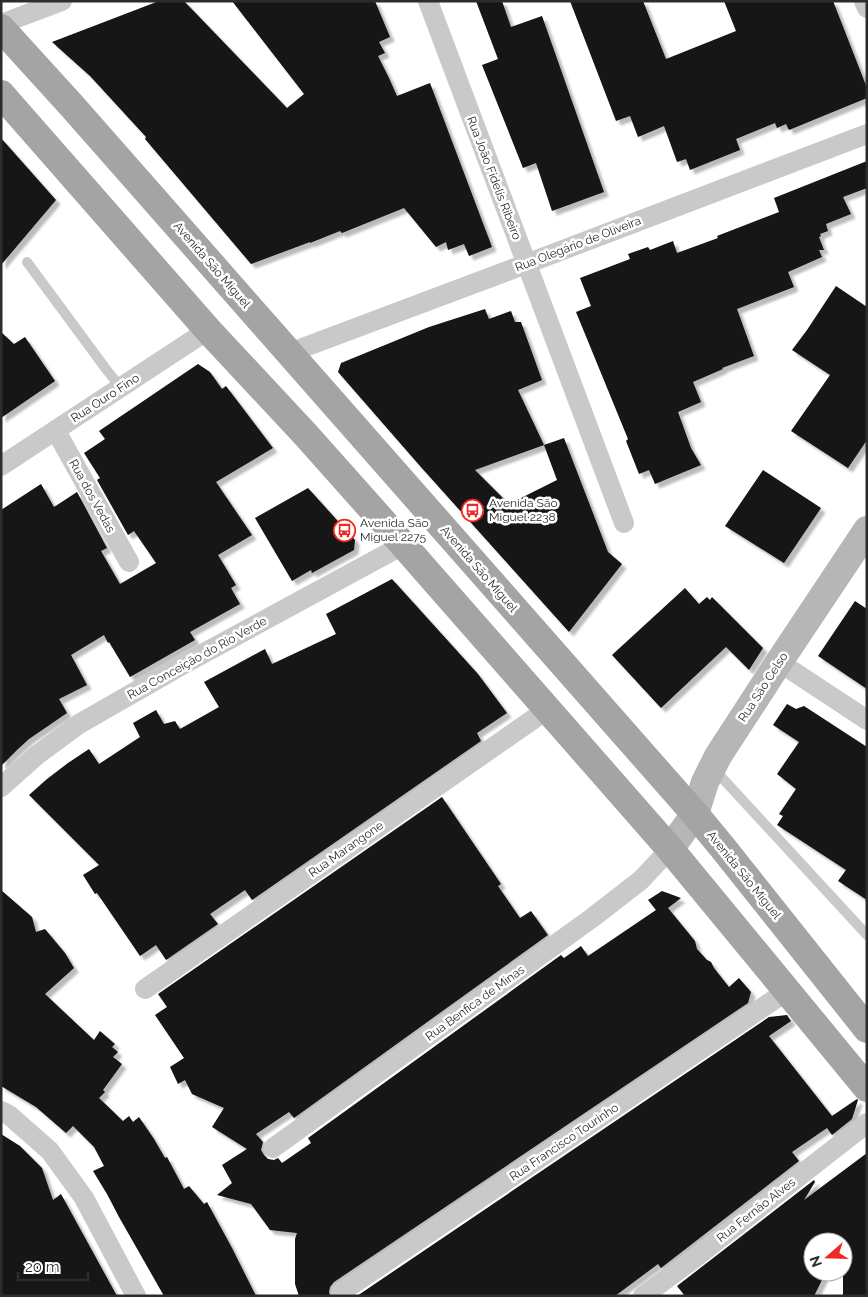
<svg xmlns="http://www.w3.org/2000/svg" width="868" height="1297" font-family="Raleway,sans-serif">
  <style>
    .building { fill: #131313; fill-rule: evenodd; filter: url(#shadow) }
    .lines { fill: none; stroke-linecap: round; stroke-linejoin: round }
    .lane { stroke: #c9c9c9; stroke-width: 10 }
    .street { stroke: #c9c9c9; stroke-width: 20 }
    .secondary { stroke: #b6b6b6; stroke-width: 28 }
    .primary { stroke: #a4a4a4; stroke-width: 28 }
    .labels { text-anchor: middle; stroke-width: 5; stroke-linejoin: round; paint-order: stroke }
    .street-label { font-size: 12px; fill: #2c2c2c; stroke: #fff }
    .poi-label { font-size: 12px; fill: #2c2c2c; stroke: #fff; text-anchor: start }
  </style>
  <defs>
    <filter id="shadow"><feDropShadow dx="4.5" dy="4.5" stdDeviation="1" flood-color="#0004"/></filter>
  </defs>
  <rect width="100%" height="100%" fill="#fff"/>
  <path class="building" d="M159,1H184L287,108L304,94L232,1H375L390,37L379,42L385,53L378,56L389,78L397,96L430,83L492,247L469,256L464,244L448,250L446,242L436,247L404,208L342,233L340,231L310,243V242L251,264L145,139L146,137L90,76L52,42Z
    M476,1H502L511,27L542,16L604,192L552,211L536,163L523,168L482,65L498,59Z
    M570,1H643L666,59L736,31L724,1H833L867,88V98L789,130L786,124L777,128L775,123L736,139L740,150L690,170L686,159L677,162L664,126L638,137L630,116L616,121Z
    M1,138L56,200L1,265Z
    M867,161V188L843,197L851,214L826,224L828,231L820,234L821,236L819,237L824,250H819L822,257L788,272L794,287L737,309L754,356L722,368L723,369L693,382L701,402L678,412L691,448L701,465L655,484L649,470L639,474L626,441L628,439L576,312L591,306L580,278L630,259L628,254L648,247L650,250L673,241L677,253L718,238L717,236L779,212L774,198Z
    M836,286L867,307V440L848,468L791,431L830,375L792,350L807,330Z
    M485,309L489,319L511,311L515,322H521L542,380L518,390L544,445L564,438L608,552L622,564L569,632L420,466L338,372L341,363L429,327ZM544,445L557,480L509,504L475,470Z
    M1,332L14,344L25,337L55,381L1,418Z
    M198,364L210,372L222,389L226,386L273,448L216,482L252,535L218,555L236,585L231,588L240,604L190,632L195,640L130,677L109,642L108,643L104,635L71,655L87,685L59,699L67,713L29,739L17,750L1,766V510L41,484L54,507L77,492L107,548L101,551L120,584L156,563L134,531L128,535L97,480L100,478L84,453L105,439L99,431Z
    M763,470L821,508L784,563L725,526Z
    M308,488L355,540L354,550L312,573L311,570L292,581L255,518Z
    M392,579L478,674L507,713L477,733L481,741L252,900L245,890L210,914L218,924L166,960L156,945L140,956L97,893L95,894L83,875L99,865L29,795L47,779L68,763L89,749L99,764L140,737L133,723L156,710L164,724L175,721L180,729L219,707L204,682L265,649L272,664L336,634L326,614Z
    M685,588L699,604L707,597L710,600L712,597L763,648L749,670L726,647L661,708L612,655Z
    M855,601L867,609V689L818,656Z
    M787,704L796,709L804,706L867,747V900L838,881L846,870L777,825L783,816L779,814L796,789L777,774L799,742L773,725Z
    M442,797L501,884L498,886L520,918L531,911L548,935L294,1118L289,1112L256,1134L263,1142L261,1150L264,1155L268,1159L274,1160L278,1158L282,1163L311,1143L308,1138L561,955L564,958L581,946L588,956L656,910L648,900L662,891L681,898L668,908L695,941L697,949L707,960L711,962L714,968L729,987L739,978L751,992L748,1003L334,1282L330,1287L329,1292L330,1296H299L295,1284V1239L297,1233L270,1230L251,1204L217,1195L232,1183L222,1165L247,1149L212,1127L224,1108L192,1094L185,1080L178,1084L170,1067L184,1058L155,1015L167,1007L158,994Z
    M1,890L32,917L36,932L45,929L65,953L74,968L45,994L94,1040L100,1031L115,1044L112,1047L118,1052L113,1057L122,1064L103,1090L105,1092L99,1098L123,1121L129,1116L133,1122L139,1117L154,1139L165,1158L167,1157L184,1189L189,1186L204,1204L207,1202L232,1248L256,1296H164L119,1217L107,1194L93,1171L104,1166L94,1147L73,1126L66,1133L36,1107L1,1086Z
    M787,1015L791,1021L769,1036L832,1116L857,1099L858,1100L852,1119L832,1135L827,1128L792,1152L799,1161L661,1268L658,1264L615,1296H357L769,1017Z
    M1,1134L20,1146L42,1168L53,1200L61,1194L117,1296H1Z
    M867,1153V1296H843V1240L842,1242H813V1272H826L814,1296H685L677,1286L814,1180L815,1182L804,1200Z"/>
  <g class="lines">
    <path class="lane" d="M27,262L106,369L121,388
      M713,768L867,935"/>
    <path class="street" d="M428,1L624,523
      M864,1L867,8
      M1,24L62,1
      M289,353L526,264L867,134
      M56,431L129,562
      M1,466L208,330
      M779,662L867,720
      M1,787L37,755L79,724L182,665L403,545
      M145,989L548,709
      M1,1111L9,1115L50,1151L84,1198L136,1296
      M273,1148L592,918L641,880L670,849
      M341,1292L787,991
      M643,1296L696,1257L867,1123"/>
    <path class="secondary" d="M670,849L695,814L705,782L718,756L779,662L867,530"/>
    <path class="primary" d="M1,28L72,106L695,814L723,848L867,1029
      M1,94L208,330L305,434L371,508L670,849L867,1088"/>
  </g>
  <defs>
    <symbol id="bus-ring" viewBox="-11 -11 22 22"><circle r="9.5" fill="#fff" stroke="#f02722" stroke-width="1.5"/><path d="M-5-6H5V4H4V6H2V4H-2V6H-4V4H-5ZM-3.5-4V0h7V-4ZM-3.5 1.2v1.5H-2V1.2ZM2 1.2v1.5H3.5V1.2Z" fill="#f02722"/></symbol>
  </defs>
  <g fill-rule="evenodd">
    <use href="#bus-ring" x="460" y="498" width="25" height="25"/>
    <use href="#bus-ring" x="332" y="518" width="25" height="25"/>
  </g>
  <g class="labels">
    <g class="street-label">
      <text transform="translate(494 178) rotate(69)" y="4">Rua João Fidelis Ribeiro</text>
      <text transform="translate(578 244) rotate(-21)" y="4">Rua Olegário de Oliveira</text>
      <text transform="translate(212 265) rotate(49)" y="4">Avenida São Miguel</text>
      <text transform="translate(105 398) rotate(-33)" y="4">Rua Ouro Fino</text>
      <text transform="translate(92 496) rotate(61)" y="4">Rua dos Vedas</text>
      <text transform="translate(479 569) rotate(49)" y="4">Avenida São Miguel</text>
      <text transform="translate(197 658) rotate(-29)" y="4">Rua Conceição do Rio Verde</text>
      <text transform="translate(763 687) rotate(-57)" y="4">Rua São Celso</text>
      <text transform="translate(346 849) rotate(-35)" y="4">Rua Marangone</text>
      <text transform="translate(744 875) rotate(51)" y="4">Avenida São Miguel</text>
      <text transform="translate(475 1003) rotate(-36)" y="4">Rua Benfica de Minas</text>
      <text transform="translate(564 1142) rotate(-34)" y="4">Rua Francisco Tourinho</text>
      <text transform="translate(756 1210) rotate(-38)" y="4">Rua Fernão Alves</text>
    </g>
    <g class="poi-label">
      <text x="489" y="507">Avenida São<tspan x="489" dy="14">Miguel 2238</tspan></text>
      <text x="360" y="527">Avenida São<tspan x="360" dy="14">Miguel 2275</tspan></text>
    </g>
  </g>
  <rect width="868" height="1297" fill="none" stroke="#2c2c2c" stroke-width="5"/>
  <g transform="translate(828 1257) rotate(250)"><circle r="24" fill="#ffffff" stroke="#ababab"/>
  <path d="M0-4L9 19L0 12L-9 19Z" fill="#f02722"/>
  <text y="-8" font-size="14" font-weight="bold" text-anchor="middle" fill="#2c2c2c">N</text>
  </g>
  <path d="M18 1272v8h70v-8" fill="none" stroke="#2c2c2c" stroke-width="2.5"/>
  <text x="25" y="1272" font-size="15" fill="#2c2c2c" stroke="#ffffff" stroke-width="4" paint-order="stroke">20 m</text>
</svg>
